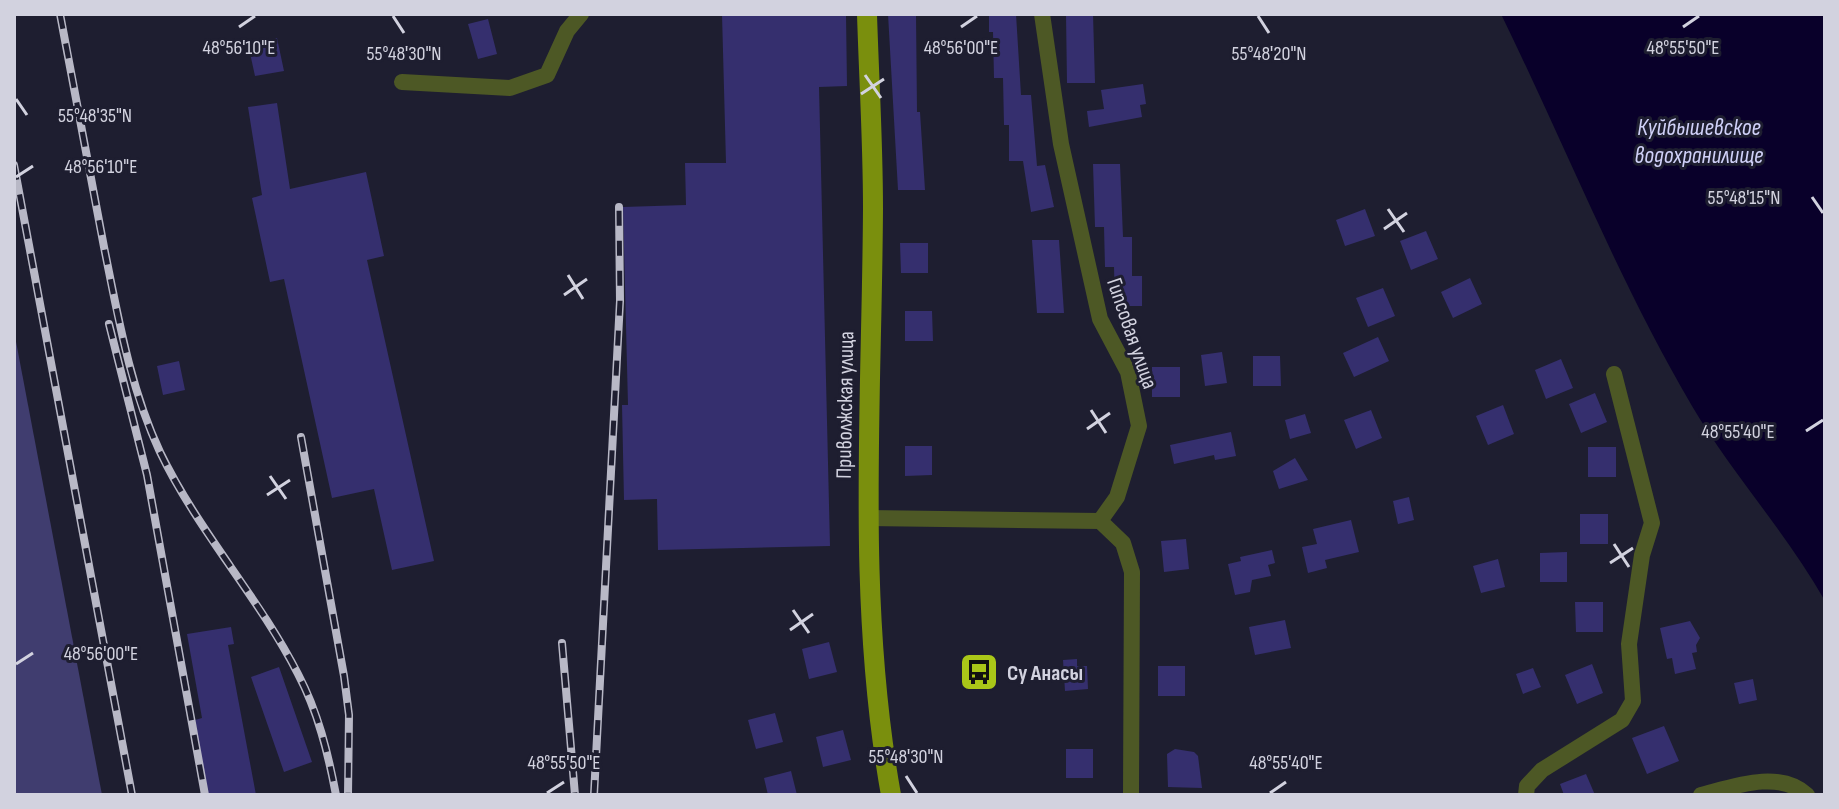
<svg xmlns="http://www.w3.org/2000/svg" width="1839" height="809" font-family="'Sofia Sans Condensed',sans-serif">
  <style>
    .green { fill: #403d6f }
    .water { fill: #09002a }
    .building { fill: #352f6e }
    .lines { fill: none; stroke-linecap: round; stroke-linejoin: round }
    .minor { stroke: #4d5825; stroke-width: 16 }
    .major { stroke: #7a8f0d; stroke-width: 20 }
    .rail-casing { stroke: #b8b8c6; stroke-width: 8 }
    .rail { stroke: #1e1e30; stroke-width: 5; stroke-dasharray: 15; stroke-linecap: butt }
    .ticks { fill: none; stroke: #d2d2df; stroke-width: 3 }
    .labels { text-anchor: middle; stroke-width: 6; stroke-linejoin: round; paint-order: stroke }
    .street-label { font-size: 22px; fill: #d2d2df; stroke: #1e1e30 }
    .poi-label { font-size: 22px; font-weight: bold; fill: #d2d2df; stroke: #1e1e30; text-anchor: start }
    .water-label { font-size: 24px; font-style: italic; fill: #d0d1f8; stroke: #1e1e30 }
    .ticks-label { font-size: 20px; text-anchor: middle; fill: #d2d2df; stroke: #1e1e30; stroke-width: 6; stroke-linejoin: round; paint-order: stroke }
  </style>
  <rect width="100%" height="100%" fill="#1e1e30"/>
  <path class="green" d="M14,331L102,795H14Z"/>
  <path class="water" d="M1501,14H1825V601C1786,532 1732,474 1692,406C1618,280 1565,145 1501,14Z"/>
  <path class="building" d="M722,14H846L847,86L819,87L830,546L658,550L657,499L624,500L622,405H628L623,207L686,205L685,163H726Z
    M888,14H916L917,112H920L925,190H898Z
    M989,14H1016L1021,95H1031L1037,166L1045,165L1054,207L1031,212L1023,161H1009V125H1004L1003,78H994L993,32H989Z
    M1066,14H1093L1095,83H1067Z
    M488,19L497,54L478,59L468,24Z
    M277,38L284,71L255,76L248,44Z
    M1143,84L1146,104L1140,105L1142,117L1089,127L1087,111L1104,109L1101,90Z
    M277,103L290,189L366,172L384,256L367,260L434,561L392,570L374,489L332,498L284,279L270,282L252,198L262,195L248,107Z
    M1093,164H1120L1123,237H1132V276H1142V306H1115L1114,267H1105L1104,227H1095Z
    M1365,209L1375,236L1345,246L1336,220Z
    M1426,231L1438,259L1411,270L1400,241Z
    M1032,240H1059L1064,313H1037Z
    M900,243H928V273H901Z
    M1470,278L1482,304L1453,318L1441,292Z
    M1383,288L1395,316L1368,327L1356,298Z
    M905,311H932L933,341H905Z
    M1378,337L1389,361L1354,377L1343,353Z
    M1222,352L1227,383L1205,386L1201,355Z
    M1253,356H1280L1281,386H1253Z
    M1561,359L1573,388L1546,399L1535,370Z
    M179,361L185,390L163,395L157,366Z
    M1152,367H1180V397H1152Z
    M1595,393L1607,422L1581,433L1569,404Z
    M1503,405L1514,434L1488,445L1476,416Z
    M1371,410L1382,438L1356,449L1344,420Z
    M1305,414L1311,433L1290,439L1285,420Z
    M1231,432L1236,456L1215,460L1214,455L1174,464L1170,445Z
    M905,446H932V475L905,476Z
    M1588,447H1616V477H1588Z
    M1295,458L1308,480L1279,489L1273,471Z
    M1409,497L1414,520L1398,524L1393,501Z
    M1580,514H1608V544H1580Z
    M1351,520L1359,552L1325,560L1327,568L1308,573L1302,547L1317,544L1313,529Z
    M1186,539L1189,569L1164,572L1161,541Z
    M1272,550L1275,563L1268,565L1271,576L1252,580L1250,592L1235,595L1228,564L1241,561L1240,557Z
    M1567,552V582H1540V553Z
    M1498,559L1505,587L1481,593L1473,566Z
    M1575,602H1603V632H1576Z
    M1285,620L1291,648L1255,655L1249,627Z
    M1690,621L1700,638L1696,645L1697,652L1692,653L1696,669L1675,674L1672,658L1667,659L1660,628Z
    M231,627L234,644L228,645L256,795H208L195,720L202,718L187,634Z
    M829,642L837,672L809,679L802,649Z
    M1077,659V666H1087L1088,689L1065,691L1063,660Z
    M1592,664L1603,693L1577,704L1565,675Z
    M1158,666H1185V696H1158Z
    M279,667L312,762L284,772L251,677Z
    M1533,668L1541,687L1523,694L1516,674Z
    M1753,679L1757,700L1739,704L1734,683Z
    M775,713L783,742L756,749L748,720Z
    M1664,726L1679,761L1647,774L1632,738Z
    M843,730L851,760L823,767L816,737Z
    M1066,749H1093V778H1066Z
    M1175,749L1194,752L1198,756L1202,788L1168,787L1167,754Z
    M791,771L797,795H768L764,778Z
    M1586,774L1595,795H1564L1560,784Z"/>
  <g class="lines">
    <path class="minor" d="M1042,14L1061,144L1100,319L1128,372L1139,426L1117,497L1100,521L1123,543L1132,572L1131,795
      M402,82L510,88L547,75L567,31L581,14
      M867,518L1100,521
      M1526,795L1527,786L1542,770L1622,720L1633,701L1629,644L1642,555L1652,523L1614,374
      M1701,795C1732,787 1779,769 1807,795"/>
    <path class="major" d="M867,14C869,79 873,143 873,208C872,405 856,600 891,795"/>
    <defs>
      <path id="rail" d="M60,14C75,92 89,169 104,247C118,316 130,388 160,452C198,531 258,596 298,674C318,712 328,753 336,795
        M14,165L132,795
        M109,324L147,475L205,795
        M301,437L344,676L349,715L348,795
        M562,643L575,795
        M594,795L620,301L619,207"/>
    </defs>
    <use href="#rail" class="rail-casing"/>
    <use href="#rail" class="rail"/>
  </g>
  <path class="ticks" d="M393,16L404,33M1258,16L1269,33M239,27L255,16M961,27L977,16M1683,27L1699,16M865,75L881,98M861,94L884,79M16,99L27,115M16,177L33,166M1812,197L1823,213M1388,209L1404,232M1384,229L1407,213M568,275L583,299M564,295L587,279M1091,410L1106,433M1087,429L1110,413M1806,431L1823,420M270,476L286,499M267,495L290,480M1614,544L1629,567M1610,563L1633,548M793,610L809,633M790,630L813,614M16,664L33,653M906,776L917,793M547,793L564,782M1270,793L1286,782"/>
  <defs>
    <symbol id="bus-square" viewBox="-11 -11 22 22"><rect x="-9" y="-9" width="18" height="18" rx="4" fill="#aac718" stroke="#1e1e30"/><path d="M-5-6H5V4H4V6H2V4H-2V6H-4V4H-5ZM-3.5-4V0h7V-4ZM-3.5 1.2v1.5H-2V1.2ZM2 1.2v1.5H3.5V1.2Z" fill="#111"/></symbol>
  </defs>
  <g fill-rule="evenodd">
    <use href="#bus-square" x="957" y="650" width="44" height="44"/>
  </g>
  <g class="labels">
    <g class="street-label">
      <text transform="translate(1133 333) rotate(71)" y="8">Гипсовая улица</text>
      <text transform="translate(844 405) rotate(-89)" y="8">Приволжская улица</text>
    </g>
    <g class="poi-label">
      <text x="1007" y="680">Су Анасы</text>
    </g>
    <g class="water-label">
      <text x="1699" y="135">Куйбышевское<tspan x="1699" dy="28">водохранилище</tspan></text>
    </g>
  </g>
  <g class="ticks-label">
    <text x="239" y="54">48°56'10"E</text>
    <text x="961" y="54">48°56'00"E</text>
    <text x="1683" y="54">48°55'50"E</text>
    <text x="404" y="60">55°48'30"N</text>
    <text x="1269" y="60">55°48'20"N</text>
    <text x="95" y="122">55°48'35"N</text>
    <text x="101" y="173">48°56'10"E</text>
    <text x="1744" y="204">55°48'15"N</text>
    <text x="1738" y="438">48°55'40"E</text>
    <text x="101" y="660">48°56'00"E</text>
    <text x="906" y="763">55°48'30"N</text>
    <text x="564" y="769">48°55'50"E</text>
    <text x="1286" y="769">48°55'40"E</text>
  </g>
  <rect width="1839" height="809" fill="none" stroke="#d2d2df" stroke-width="32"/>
</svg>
